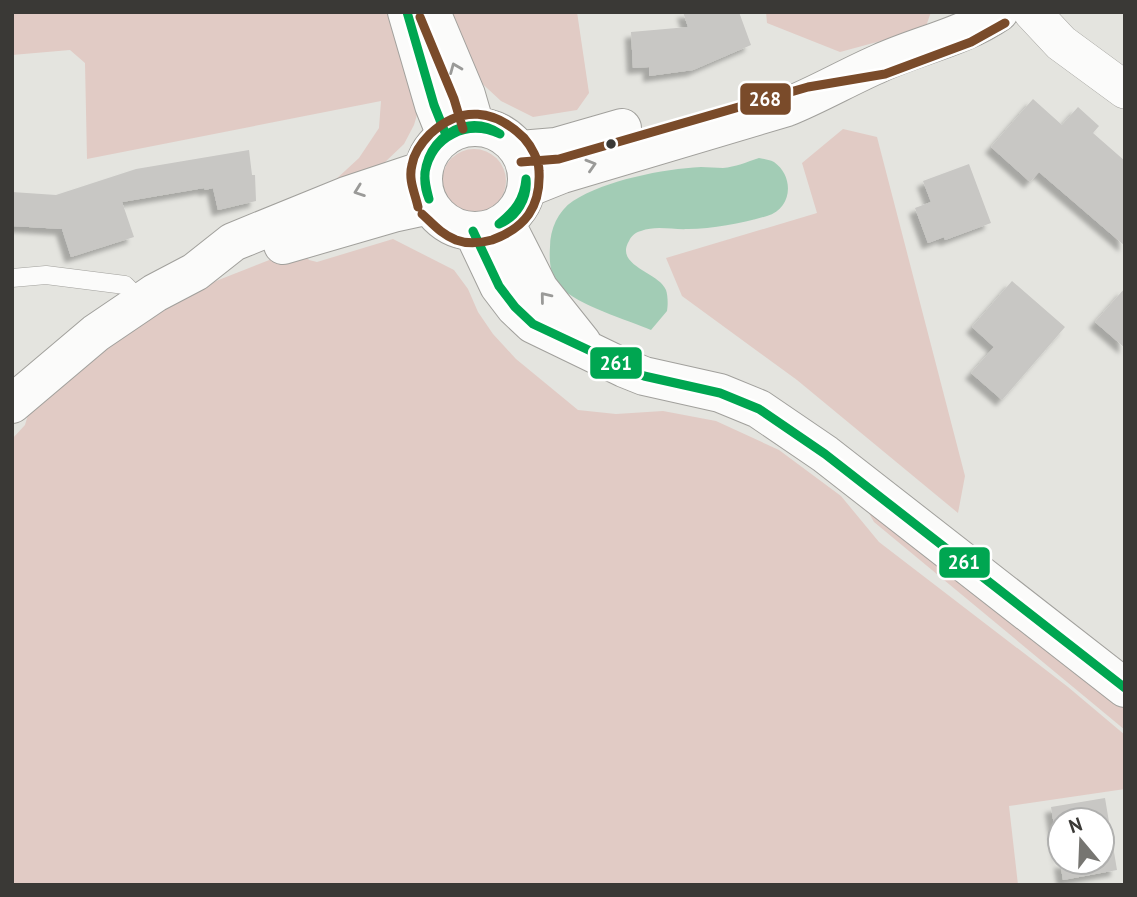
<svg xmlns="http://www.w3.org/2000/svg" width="1137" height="897" font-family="'PT Sans',sans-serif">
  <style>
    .green { fill: #e1cbc5 }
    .water { fill: #a2ccb5 }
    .building { fill: #c8c7c4; filter: url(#shadow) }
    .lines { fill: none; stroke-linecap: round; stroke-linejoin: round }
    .service-casing { stroke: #a1a09c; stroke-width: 19 }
    .minor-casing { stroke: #a1a09c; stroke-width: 38 }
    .secondary-casing { stroke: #a1a09c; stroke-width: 40 }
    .service { stroke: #fbfbfa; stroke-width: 18 }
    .minor { stroke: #fbfbfa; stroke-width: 37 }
    .secondary { stroke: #fbfbfa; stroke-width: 38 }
    .bus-1-casing { stroke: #fff; stroke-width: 14 }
    .bus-2-casing { stroke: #fff; stroke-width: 14 }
    .bus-1 { stroke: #00a651; stroke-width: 9 }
    .bus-2 { stroke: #7a4b2a; stroke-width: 9 }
    .oneway { stroke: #9a9a98 }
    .bus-dot { fill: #3a3936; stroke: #fff; stroke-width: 2.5 }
    .line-badge { stroke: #fff; stroke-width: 2.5 }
    .badge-label { font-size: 19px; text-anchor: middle; font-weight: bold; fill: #fff }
  </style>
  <defs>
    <filter id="shadow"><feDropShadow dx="-6" dy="6" stdDeviation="2" flood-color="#0004"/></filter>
  </defs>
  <rect width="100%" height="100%" fill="#e4e4df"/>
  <path class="green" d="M12,12H393L421,101L414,125L404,144L382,165L333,182L359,158L379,128L381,101L87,159L85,63L70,50L12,55Z
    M445,12H577L589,93L577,110L533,117L501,101L475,77Z
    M766,12H931L925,29L840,52L767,23Z
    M843,129L877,137L965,476L958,513L797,380L682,296L666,258L817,213L802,163Z
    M442 181a32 32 0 1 1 64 0a32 32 0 1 1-64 0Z
    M393,239L454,270L468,289L478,312L493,334L516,359L578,410L616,414L663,411L716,421L779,450L841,496L879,542L1068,687L1125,735V789L1009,806L1018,885H12V439L25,425L30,408L119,336L216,281L300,248L309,260L317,262Z
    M862,501L1125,705V730L874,522Z"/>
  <path class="water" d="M759,158C764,159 770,160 774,162C795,177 792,209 767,216C743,223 714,229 688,229C673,230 656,225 641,231C636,232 631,236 629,241C614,266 659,272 666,290C668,296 668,305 667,311L651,330C627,320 578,305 560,287C550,277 549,260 550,247C550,229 558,211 573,201C606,180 663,169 701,167C708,167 716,168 723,168C735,167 747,162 759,158Z"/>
  <path class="building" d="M683,12H739L751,45L693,70L649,76V67L633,68L631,32L688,27Z
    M1033,99L1062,125L1078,107L1099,126L1093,133L1125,161V246L1039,172L1030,182L991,147Z
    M249,150L252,175H255L256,201L218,210L213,188L205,190L204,188L122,202L134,237L71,257L62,229L12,226V192L56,195L136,169Z
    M969,164L991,223L945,240L944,237L928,243L915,208L931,202L923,181Z
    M1012,281L1065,327L1002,400L971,373L994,347L972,327Z
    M1125,288V348L1095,322Z
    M1105,798L1117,870L1063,880L1060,862H1102V820H1060V862L1051,807Z"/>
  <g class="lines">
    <defs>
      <path id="service" d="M12,278L46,275L125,285L142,302"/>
      <path id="minor" d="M1032,12L1061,43L1125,90"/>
      <path id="secondary" d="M407,12L434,105L446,135
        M431,12L466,95L475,126
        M423 179a52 52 0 1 1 104 0a52 52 0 1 1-104 0Z
        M520,150L556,147L622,128
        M527,188L562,174L787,107C819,94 848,77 880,63C919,45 963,37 999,12
        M505,222L539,289L582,343
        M473,231L499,286L515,307L533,324L624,368L644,376L720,393L759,409L825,454L1125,688
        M283,245L393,213L430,205
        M12,404L96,333L155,293L195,272L233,242L346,196L424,170"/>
    </defs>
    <use href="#service" class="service-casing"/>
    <use href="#minor" class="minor-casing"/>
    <use href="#secondary" class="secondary-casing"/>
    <use href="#service" class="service"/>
    <use href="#minor" class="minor"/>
    <use href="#secondary" class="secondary"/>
    <defs>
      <path id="bus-1" d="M407,12L434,105L446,135
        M429,199C410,153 459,106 500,134
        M429,199C427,191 424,181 425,172C432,136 467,119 500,134
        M499,224C515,211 524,200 526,179
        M499,224C517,217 528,198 526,179
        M473,231L499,286L515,307L533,324L644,376L720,393L759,409L825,454L1125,688"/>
      <path id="bus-2" d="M420,17L454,99L463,129
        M521,162L559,159L808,87L885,74L971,42L1005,23
        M418,207C415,193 408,180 412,165C414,153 421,143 430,134C461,105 495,109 524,138C531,146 539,160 539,171C541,207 525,228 492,240C481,243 467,244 456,240C441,234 433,224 422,214"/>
    </defs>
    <use href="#bus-1" class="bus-1-casing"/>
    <use href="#bus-2" class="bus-2-casing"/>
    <use href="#bus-1" class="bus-1"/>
    <use href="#bus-2" class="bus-2"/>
  </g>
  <defs><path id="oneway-chevron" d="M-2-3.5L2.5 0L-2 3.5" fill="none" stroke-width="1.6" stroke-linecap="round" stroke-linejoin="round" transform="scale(1.75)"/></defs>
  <g class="oneway">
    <use href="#oneway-chevron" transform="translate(455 68) rotate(-112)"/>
    <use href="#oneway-chevron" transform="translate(591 165) rotate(-17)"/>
    <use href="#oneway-chevron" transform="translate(359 191) rotate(160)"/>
    <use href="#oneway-chevron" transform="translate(545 297) rotate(-129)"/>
  </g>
  <circle class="bus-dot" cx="611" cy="144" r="6"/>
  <g class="line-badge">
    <rect x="739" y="82" width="53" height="34" rx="7" fill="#7a4b2a"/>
    <rect x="589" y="346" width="54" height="34" rx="7" fill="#00a651"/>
    <rect x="938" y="546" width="53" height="33" rx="7" fill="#00a651"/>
  </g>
  <g class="badge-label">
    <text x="765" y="106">268</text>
    <text x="616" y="370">261</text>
    <text x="964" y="569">261</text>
  </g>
  <rect width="1137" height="897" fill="none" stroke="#3a3936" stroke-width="28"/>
  <g transform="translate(1081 841) rotate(341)"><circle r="33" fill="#ffffff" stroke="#b0b0af" stroke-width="2"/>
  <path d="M0-5L12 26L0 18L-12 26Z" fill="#767571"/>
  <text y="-10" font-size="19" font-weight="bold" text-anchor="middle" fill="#3a3936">N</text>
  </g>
</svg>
